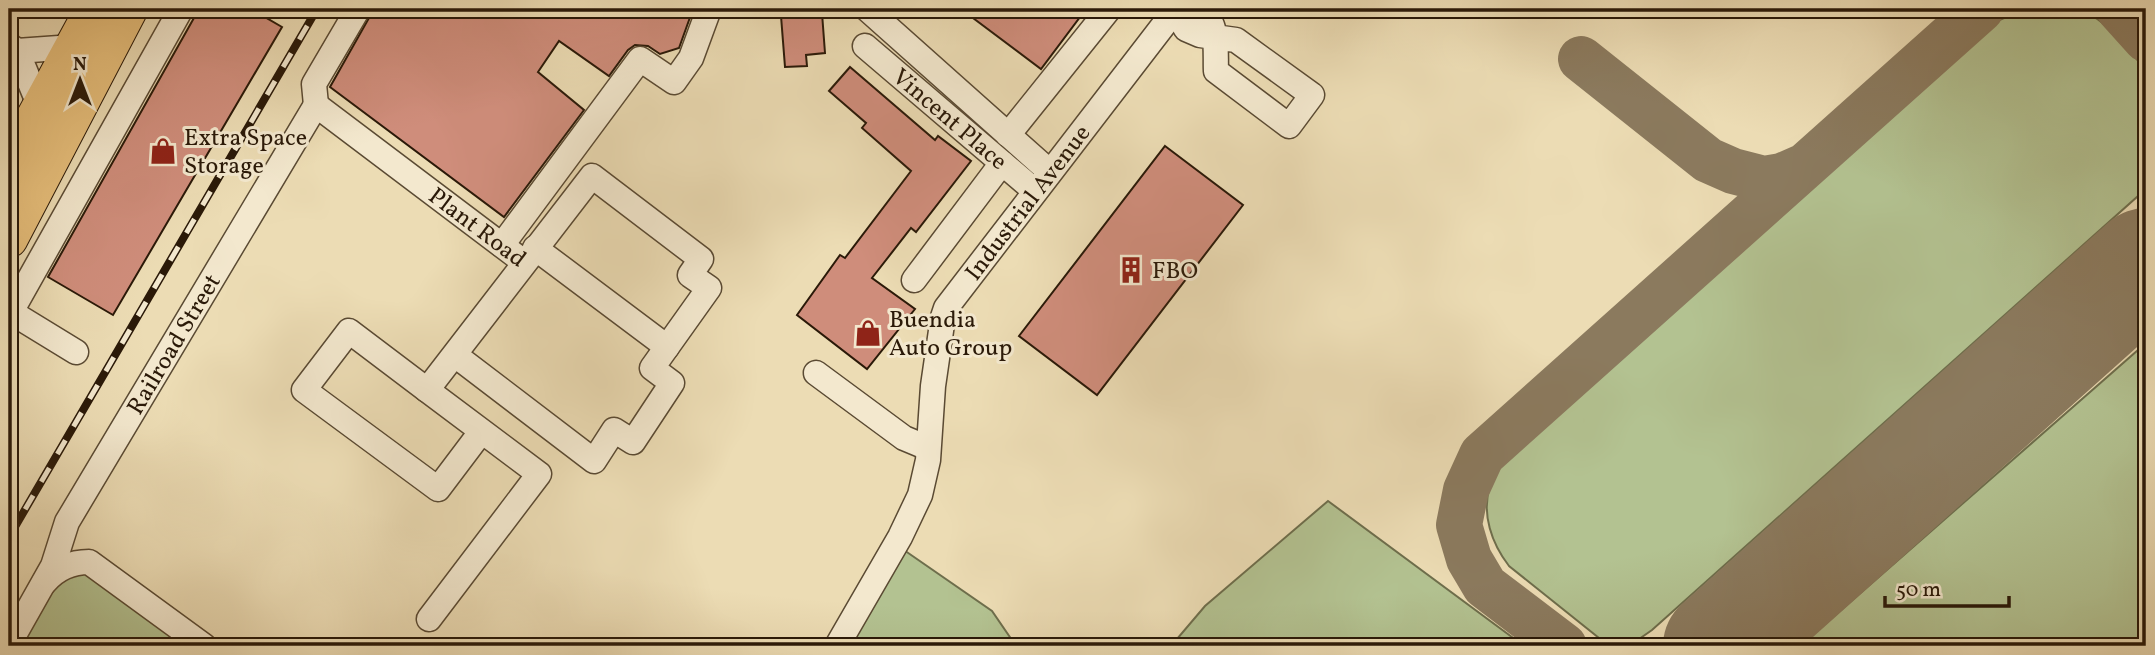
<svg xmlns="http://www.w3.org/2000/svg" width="2155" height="655" font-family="Vollkorn,serif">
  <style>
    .green { fill: #b3c291; stroke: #6e6e4c; stroke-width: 2 }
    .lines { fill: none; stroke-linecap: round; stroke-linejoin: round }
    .taxiway { stroke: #8b7a5e; stroke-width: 46 }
    .runway { stroke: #8b7a5e; stroke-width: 112 }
    .building { fill: #cf8d7b; stroke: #2a1908; stroke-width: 2 }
    .minor-casing { stroke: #5a4a33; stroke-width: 27 }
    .highway-casing { stroke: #2a1908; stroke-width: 39 }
    .minor { stroke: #f3e8ce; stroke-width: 24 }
    .highway { stroke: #e6be7a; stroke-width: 37 }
    .rail-casing { stroke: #2a1908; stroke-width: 8 }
    .rail { stroke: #f3e8ce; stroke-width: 5; stroke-dasharray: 16; stroke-linecap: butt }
    .labels { text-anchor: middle; stroke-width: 6; stroke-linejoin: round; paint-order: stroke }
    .street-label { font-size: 24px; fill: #2a1908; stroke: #f3e8ce }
    .poi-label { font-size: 24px; fill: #2a1908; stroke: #f3e8ce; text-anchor: start }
  </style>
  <rect width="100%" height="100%" fill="#ecdcb4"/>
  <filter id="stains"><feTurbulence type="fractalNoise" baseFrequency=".00286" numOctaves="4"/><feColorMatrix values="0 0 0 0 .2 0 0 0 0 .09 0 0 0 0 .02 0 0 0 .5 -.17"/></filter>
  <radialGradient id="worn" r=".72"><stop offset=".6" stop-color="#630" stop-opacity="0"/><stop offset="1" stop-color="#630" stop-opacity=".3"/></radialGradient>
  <path class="green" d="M2034,9C2050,9 2069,6 2085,12C2109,22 2129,51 2146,70V184L2138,196L1652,630L1629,646H1609L1509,566C1492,544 1481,514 1490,486C1492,479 1498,472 1501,466L1995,22L2013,14Z
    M2146,343V642L2141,646H1800Z
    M1328,501L1524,646H1171L1205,606Z
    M901,548L992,611L1016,646H846Z
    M53,566L123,573L216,646H9Z"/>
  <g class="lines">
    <path class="taxiway" d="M2119,9L2146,39
      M1581,59L1708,160L1733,171L1764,179L1782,176L1803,167
      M1564,646L1485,586L1469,559L1459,525L1466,490L1482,455L1981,9"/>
    <path class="runway" d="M1719,646L2146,264"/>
  </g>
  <path class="building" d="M199,9H251L282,27L113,315L48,277Z
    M374,9H693L679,48L660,54L648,46L635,45L628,50L609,76L559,41L538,72L584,110L504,217L330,87Z
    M961,9H1086L1041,69Z
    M822,13L825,53L806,55L807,66L785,67L781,16Z
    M850,67L935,140L938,136L971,161L916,232L911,228L872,278L915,309L867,369L797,315L840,255L845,258L911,171L862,128L866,123L829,91Z
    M1165,146L1243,205L1097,395L1019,336Z"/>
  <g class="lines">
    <defs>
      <g id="minor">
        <path d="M867,9L1050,172"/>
        <path d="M1175,10C1182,10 1191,10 1197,11C1220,17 1215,53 1216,71L1289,126L1312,95L1236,40L1200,35L1186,29L1175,10"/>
        <path d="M9,45L17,51L40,107"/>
        <path id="s1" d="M865,46L1035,191"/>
        <path d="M17,51L73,47"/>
        <path d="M316,105L314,84L358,9"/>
        <path d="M1008,135L1109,9"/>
        <path d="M502,245L640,59L674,82L691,58L709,9"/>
        <path d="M535,248L667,347"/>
        <path d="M914,280L1002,163"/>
        <path d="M9,311L76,352"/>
        <path d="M11,312L181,9"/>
        <path d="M816,373L904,438L928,448"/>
        <path d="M427,390L349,331L304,390L438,489L481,432"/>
        <path d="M45,582C57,568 71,562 89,562L204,646"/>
        <path d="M429,619L539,474L427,390L592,176L701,259L690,275L709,288L652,368L672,383L633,442L614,430L594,461L455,355"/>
        <path id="s2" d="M9,644L53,566L67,522L316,105L524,262"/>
        <path id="s3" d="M837,646L900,537L920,495L928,460L933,386L943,317L946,308L1176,9"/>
      </g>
      <path id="highway" d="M9,165L94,9
        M9,239L129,9"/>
    </defs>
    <use href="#minor" class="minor-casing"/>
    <use href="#highway" class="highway-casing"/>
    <use href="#minor" class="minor"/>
    <use href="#highway" class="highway"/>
    <defs>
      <path id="rail" d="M9,537L317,9"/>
    </defs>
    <use href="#rail" class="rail-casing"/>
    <use href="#rail" class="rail"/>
  </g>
  <defs>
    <symbol id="shop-bare" viewBox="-9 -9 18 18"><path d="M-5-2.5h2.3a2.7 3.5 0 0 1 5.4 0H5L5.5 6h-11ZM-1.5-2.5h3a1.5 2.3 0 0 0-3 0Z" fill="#8f2418" stroke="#f3e8ce" stroke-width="2.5" paint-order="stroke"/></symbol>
    <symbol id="building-bare" viewBox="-9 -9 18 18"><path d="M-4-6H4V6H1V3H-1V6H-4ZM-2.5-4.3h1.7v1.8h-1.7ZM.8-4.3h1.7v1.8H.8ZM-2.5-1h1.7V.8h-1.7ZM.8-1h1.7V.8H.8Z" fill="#8f2418" stroke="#f3e8ce" stroke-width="2.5" paint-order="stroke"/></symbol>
  </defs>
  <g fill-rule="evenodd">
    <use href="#shop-bare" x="144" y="132" width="38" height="38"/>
    <use href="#building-bare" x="1112" y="251" width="38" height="38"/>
    <use href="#shop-bare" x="849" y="314" width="38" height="38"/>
  </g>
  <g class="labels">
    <g class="street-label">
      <text dy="8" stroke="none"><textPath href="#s1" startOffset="112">Vincent Place</textPath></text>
      <text dy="8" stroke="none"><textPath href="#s3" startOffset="495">Industrial Avenue</textPath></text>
      <text dy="8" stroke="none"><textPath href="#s2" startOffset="824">Plant Road</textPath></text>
      <text dy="8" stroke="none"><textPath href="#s2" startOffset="343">Railroad Street</textPath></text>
    </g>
    <g class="poi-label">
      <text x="184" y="145">Extra Space<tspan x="184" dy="28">Storage</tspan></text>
      <text x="1152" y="278">FBO</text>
      <text x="889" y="327">Buendia<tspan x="889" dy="28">Auto Group</tspan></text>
    </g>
  </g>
  <rect width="2155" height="655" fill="none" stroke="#ecdcb4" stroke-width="35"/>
  <rect x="10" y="10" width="2134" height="634" fill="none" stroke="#2a1908" stroke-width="3.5"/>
  <rect x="18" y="18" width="2120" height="620" fill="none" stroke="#2a1908" stroke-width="2"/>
  <g transform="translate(80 80)" stroke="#f3e8ce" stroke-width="5" paint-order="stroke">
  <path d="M0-5L12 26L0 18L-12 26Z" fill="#2a1908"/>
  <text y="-10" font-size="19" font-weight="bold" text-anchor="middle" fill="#2a1908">N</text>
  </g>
  <path d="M1885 596v10h124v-10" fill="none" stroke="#2a1908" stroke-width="3.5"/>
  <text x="1896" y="596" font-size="21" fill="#2a1908" stroke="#f3e8ce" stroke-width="5" paint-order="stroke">50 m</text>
  <rect width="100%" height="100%" filter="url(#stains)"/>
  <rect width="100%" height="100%" fill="url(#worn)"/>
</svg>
